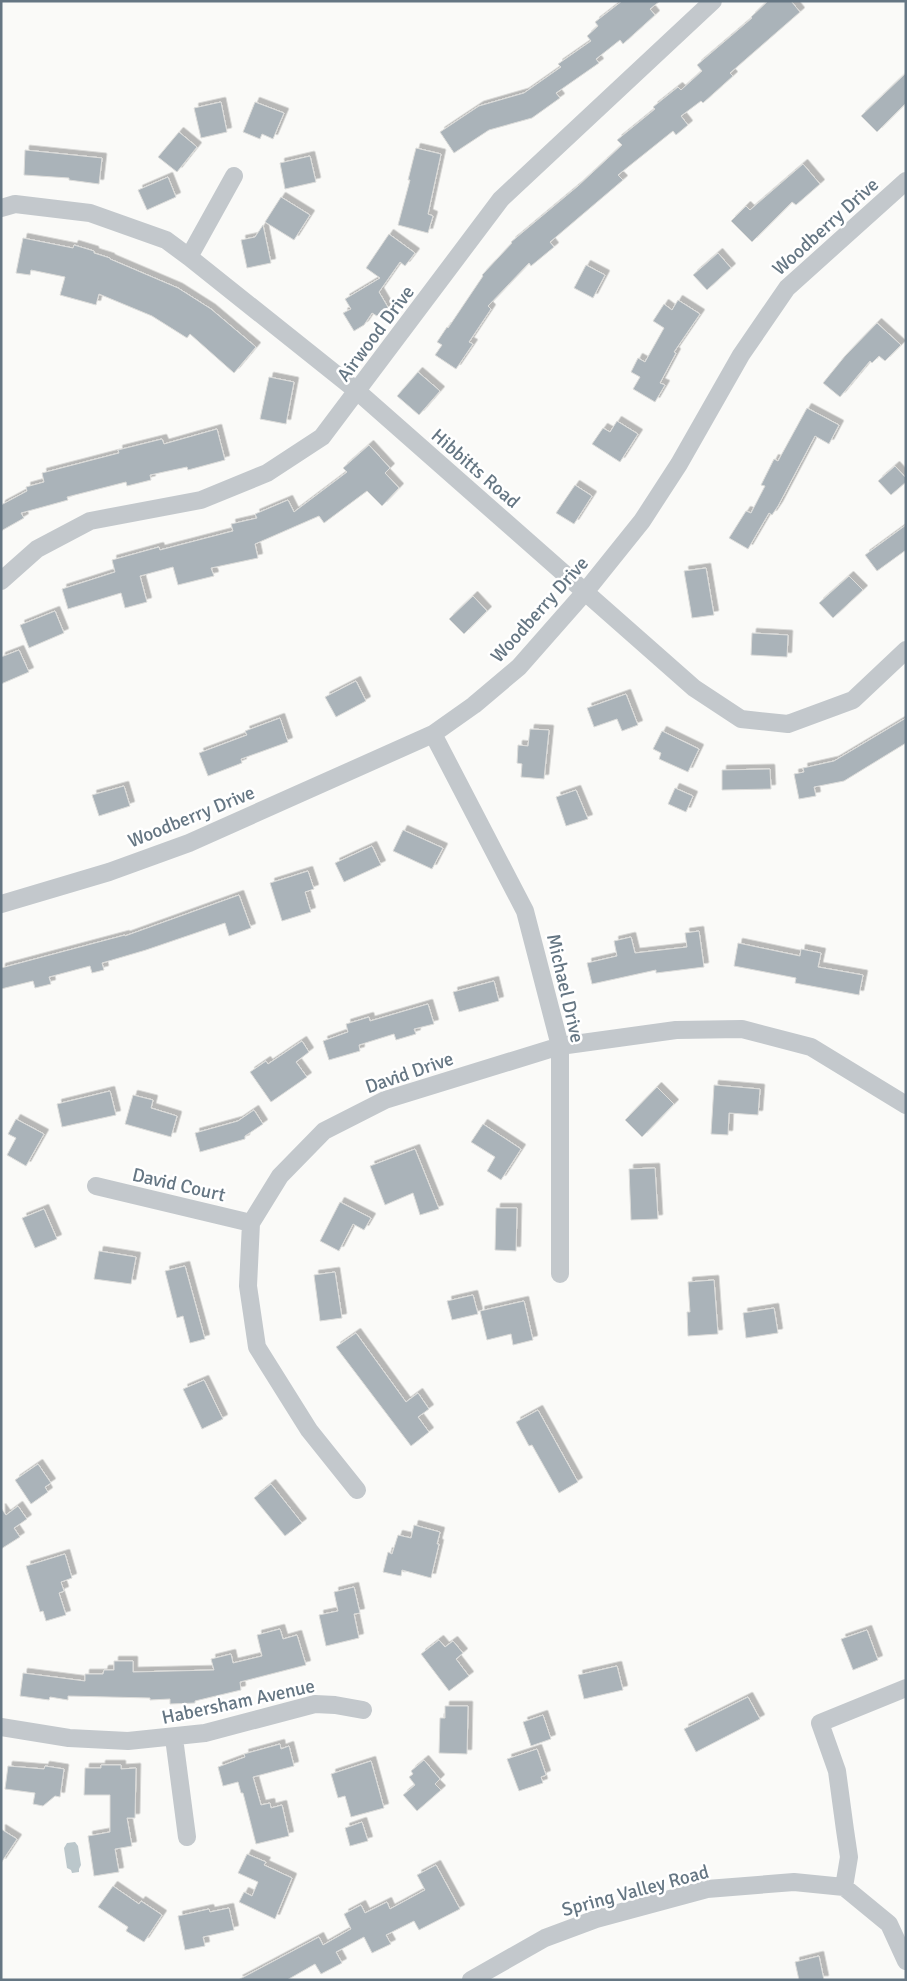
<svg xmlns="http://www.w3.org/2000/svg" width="907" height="1981" font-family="Signika,sans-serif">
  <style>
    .water { fill: #bbc7cb }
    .building { fill: #aab3b9; stroke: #dcdcda; filter: url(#shadow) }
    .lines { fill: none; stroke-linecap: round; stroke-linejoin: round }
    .minor { stroke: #c3c8cc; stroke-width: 18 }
    .labels { text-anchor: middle; stroke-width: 5; stroke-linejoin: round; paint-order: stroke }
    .street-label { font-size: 19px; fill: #657683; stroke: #fff }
  </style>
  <defs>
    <filter id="shadow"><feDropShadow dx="4.5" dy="-4.5" stdDeviation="0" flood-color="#0004"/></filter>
  </defs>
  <rect width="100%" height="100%" fill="#fafaf8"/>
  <path class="water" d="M75,1842L78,1846L81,1865L79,1869V1872L72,1873L71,1870L67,1868L64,1848L67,1843Z"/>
  <path class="building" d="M622,1H660L650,9L655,15L623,44L620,40L596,59L599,63L556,93L560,98L532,118L489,130L454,153L440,132L479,106L524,93L561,67L558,64L591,41L587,36L598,26L595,22Z
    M768,1H791L800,12L730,73L733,76L703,103L701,101L681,116L688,125L676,135L673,131L618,175L623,180L550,242L554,247L531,266L529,263L488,306L491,309L469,342L473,344L456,369L435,355L442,345L437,342L447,327L448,328L483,276L482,275L512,243L511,242L578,186L622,145L617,140L655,109L653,107L678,87L681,90L702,71L697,65L752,18L751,17Z
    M906,73V103L877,132L861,116Z
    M221,102L227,132L201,138L194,108Z
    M255,102L284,113L273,139L262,134L260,139L243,132Z
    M179,132L197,147L177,172L158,157Z
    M416,148L441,154L428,214L433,216L428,233L398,225L410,180H408Z
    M25,150L102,158L99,184L69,180V178L24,175Z
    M310,156L316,182L285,189L280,163Z
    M803,164L820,184L796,205L792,202L752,242L731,221L746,206L750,210Z
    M168,177L176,197L147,210L138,190Z
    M281,197L310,215L294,240L265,222Z
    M263,225L271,263L247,268L241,240L255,237Z
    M389,234L415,253L405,266L400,262L379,292L389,309L377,316L372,313L364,325L354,331L343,313L351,309L345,299L380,278L366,268Z
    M23,238L73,248L74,245L94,251V253L110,258V259L178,288L211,309L256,347L234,373L190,334L187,338L152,316L99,294L96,305L60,295L65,277L31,270L30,275L16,273Z
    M718,253L731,268L707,290L693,275Z
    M586,265L605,275L593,298L574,288Z
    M678,300L700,314L674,352L676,353L660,383L665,385L655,402L633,389L640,377L631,372L638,358L645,362L664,328L653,321L664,304L672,310Z
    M877,323L901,345L885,361L879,356L872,363L870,361L840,397L823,383L845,356Z
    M418,372L440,391L419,415L397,396Z
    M269,377L294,382L286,424L260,419Z
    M807,408L839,425L829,444L815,436L778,506L772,515L769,513L748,549L729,538L746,511L751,513L765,486L761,485L774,459L778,461Z
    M617,421L638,434L620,462L592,444L603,428L610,432Z
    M217,429L225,460L188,470L187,467L150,475L151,480L127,486L126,482L67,497L68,500L21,513L24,518L1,531V505L27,491L26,487L44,482L42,473L119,453L118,450L162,439L164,444Z
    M369,445L390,468L385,473L399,488L382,506L367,491L324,523L319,516L255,544L258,558L211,568L214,576L178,585L173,567L140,576L147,602L125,608L121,593L68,609L62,589L115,572L112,560L159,547L160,550L233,531L231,524L257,518L255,514L288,500L294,512L347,472L343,468Z
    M895,466L906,478V482L891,495L878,481Z
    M575,485L592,496L574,524L556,513Z
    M906,525V550L877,571L865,555Z
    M706,568L714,615L692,618L684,571Z
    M849,576L863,590L833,618L819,603Z
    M473,596L487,611L464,634L449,619Z
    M55,611L64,633L29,648L20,625Z
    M752,633L788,635L787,657L751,655Z
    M19,650L29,672L1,684V657Z
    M356,681L366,701L336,717L325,697Z
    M626,694L638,725L622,731L617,719L594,727L587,708Z
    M280,718L288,742L241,759L242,763L208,776L199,753L247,735L245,731Z
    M906,718V743L844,781L814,787L816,796L799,799L794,774L804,772L803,768L834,761Z
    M530,729L549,730L544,779L521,777L522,764L517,763L518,745L528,746Z
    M662,731L699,749L688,772L659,759L661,753L653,749Z
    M770,769L771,789L722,790V770Z
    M124,786L130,806L99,816L92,795Z
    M675,788L693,796L686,812L668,804Z
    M576,790L588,819L566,826L556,797Z
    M403,830L443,848L432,869L393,851Z
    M372,846L381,865L344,882L335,863Z
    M308,871L314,889L305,892L311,912L282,921L270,883Z
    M239,895L251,928L229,936L225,923L146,950L102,963L104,970L92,973L90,966L49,977L51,984L35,988L33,981L1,989V968L125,935V936Z
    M699,931L704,967L656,973V970L592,984L587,963L617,956L614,941L631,937L635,953L687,947L685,933Z
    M738,943L800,956L801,949L821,953L818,967L863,975L859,995L795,983L796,978L734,966Z
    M494,981L499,1001L459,1012L453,992Z
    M428,1004L434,1024L414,1029L416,1034L396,1040L394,1034L359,1045L360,1051L329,1060L323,1041L348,1032L346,1024L369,1017L370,1021Z
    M302,1041L309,1052L296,1062L307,1077L271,1102L250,1072L266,1061L268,1064Z
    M714,1085L760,1089L758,1115L729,1113L728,1135L711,1134Z
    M657,1087L674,1104L642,1137L625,1120Z
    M110,1091L116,1115L62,1127L57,1104Z
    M133,1095L153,1100L151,1108L177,1116L171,1137L125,1124Z
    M254,1110L263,1124L245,1136V1139L200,1152L195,1133L238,1121Z
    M16,1119L44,1134L26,1166L7,1155L16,1138L8,1134Z
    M483,1124L521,1149L501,1180L487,1171L495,1157L471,1142Z
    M415,1149L439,1209L420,1215L413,1193L385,1205L370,1166Z
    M655,1168L658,1219L631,1220L629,1169Z
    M340,1202L371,1218L364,1230L353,1224L339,1251L320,1241Z
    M496,1208H517L516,1251L495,1250Z
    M44,1209L57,1239L35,1248L22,1218Z
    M99,1251L136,1257L131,1284L94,1279Z
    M185,1266L205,1339L190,1343L183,1316L177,1318L165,1271Z
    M335,1272L342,1318L320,1321L314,1275Z
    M714,1280L718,1334L688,1336L687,1312H690L688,1282Z
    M473,1295L478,1314L452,1320L447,1301Z
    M524,1301L533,1340L513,1345L511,1334L487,1340L480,1311Z
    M774,1308L778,1333L746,1338L743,1313Z
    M356,1333L406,1402L418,1393L429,1409L418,1417L429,1432L411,1446L336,1347Z
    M204,1380L223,1419L202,1429L183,1389Z
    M538,1410L578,1482L559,1493L532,1445L529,1446L516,1422Z
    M38,1464L51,1483L45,1487L48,1492L31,1504L15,1480Z
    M271,1484L302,1523L285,1536L254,1498Z
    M18,1506L27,1519L14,1528L20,1537L1,1549V1508L6,1515Z
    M414,1525L440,1532L437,1544H439L431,1578L402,1570L401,1576L383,1572L388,1552L392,1554L398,1535L411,1538Z
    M65,1554L72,1578L61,1582L64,1591L59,1593L66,1615L46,1621L43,1611L40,1612L26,1566Z
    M354,1587L360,1613L354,1614L359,1638L326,1646L319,1615L338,1611L334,1592Z
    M280,1629L283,1639L297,1635L306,1665L240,1682L241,1690L195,1701V1703L170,1704V1699L150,1700V1698L68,1696V1700L50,1697L49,1700L20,1696L23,1673L85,1681V1674H103L104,1670H114V1661H133V1672L214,1670L211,1659L231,1654L233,1663L262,1656L257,1635Z
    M867,1630L878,1660L853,1670L841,1639Z
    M439,1640L445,1647L453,1641L463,1653L456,1659L469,1676L449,1691L421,1654Z
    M617,1666L623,1690L584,1699L578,1675Z
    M748,1697L760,1719L696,1752L684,1729Z
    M445,1706H468L467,1754L439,1753L440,1718H445Z
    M543,1715L551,1739L531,1746L523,1722Z
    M280,1744L281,1749L289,1746L294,1766L253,1777L261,1805L270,1803L271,1808L282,1805L289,1836L256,1844L243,1793H241L238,1782L223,1786L218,1767L245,1757L244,1754Z
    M537,1749L546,1775L541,1777L543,1783L519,1791L507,1759Z
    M424,1760L440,1779L435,1784L441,1790L417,1811L403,1795L415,1785L409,1777L413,1774L411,1771Z
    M371,1761L384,1808L351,1817L345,1796L338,1798L331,1774Z
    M101,1765H121V1769L136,1768L135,1818H127L132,1846L115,1849L119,1872L94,1876L88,1836L110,1832V1795H84L85,1768H101Z
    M8,1766L44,1769L45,1766L64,1769L60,1797L55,1796L43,1806L33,1804L35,1793L5,1789Z
    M362,1822L368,1841L350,1846L345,1828Z
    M1,1829L17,1839L1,1863Z
    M247,1854L266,1862L264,1865L292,1878L275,1919L239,1902L244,1892L252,1896L258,1882L238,1873Z
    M436,1865L460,1909L419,1930L414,1921L386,1935L391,1944L372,1953L364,1937L336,1952L342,1963L321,1974L315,1964L287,1980H238L319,1937L323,1945L351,1929L344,1914L361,1905L365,1913L387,1902L390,1909L425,1890L417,1875Z
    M113,1886L139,1904L141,1901L162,1915L144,1942L126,1931L128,1927L98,1907Z
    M229,1908L234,1930L203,1937L205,1946L185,1950L178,1916L209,1909L210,1912Z
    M819,1956L824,1980H799L795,1962Z"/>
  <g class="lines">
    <path class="minor" d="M1,208L15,204L90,213L166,240L189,257L357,391L694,688L741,719L788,724L853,700L906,650
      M189,257L234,176
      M1,581L37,549L90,521L201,500L267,473L322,437L501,199L713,1
      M433,734L525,911L560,1046V1274
      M1,904L109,872L189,843L433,734L474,705L519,667L585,592L642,521L679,464L741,355L787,288L906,181
      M96,1186L251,1223
      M357,1490L309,1430L257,1347L248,1286L251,1223L280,1176L324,1131L385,1100L560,1046L676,1030L742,1029L811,1047L906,1105
      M1,1727L69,1738L128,1741L205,1733L315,1704L335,1705L363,1710
      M174,1738L187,1837
      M844,1887L849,1857L845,1830L837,1771L820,1723L906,1688
      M471,1980L545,1938L596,1919L707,1889L794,1882L844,1887L889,1924L906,1961"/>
  </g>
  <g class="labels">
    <g class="street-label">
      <text transform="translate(825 226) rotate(-42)" y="7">Woodberry Drive</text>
      <text transform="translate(375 333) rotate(-53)" y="7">Airwood Drive</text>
      <text transform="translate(476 468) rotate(41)" y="7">Hibbitts Road</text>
      <text transform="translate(539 609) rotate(-48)" y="7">Woodberry Drive</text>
      <text transform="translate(191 816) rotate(-22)" y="7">Woodberry Drive</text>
      <text transform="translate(566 988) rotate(77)" y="7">Michael Drive</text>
      <text transform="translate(409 1072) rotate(-19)" y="7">David Drive</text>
      <text transform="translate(179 1184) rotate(13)" y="7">David Court</text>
      <text transform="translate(238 1701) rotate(-12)" y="7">Habersham Avenue</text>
      <text transform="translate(635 1890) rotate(-15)" y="7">Spring Valley Road</text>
    </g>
  </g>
  <rect width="907" height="1981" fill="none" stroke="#657683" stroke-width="5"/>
</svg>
